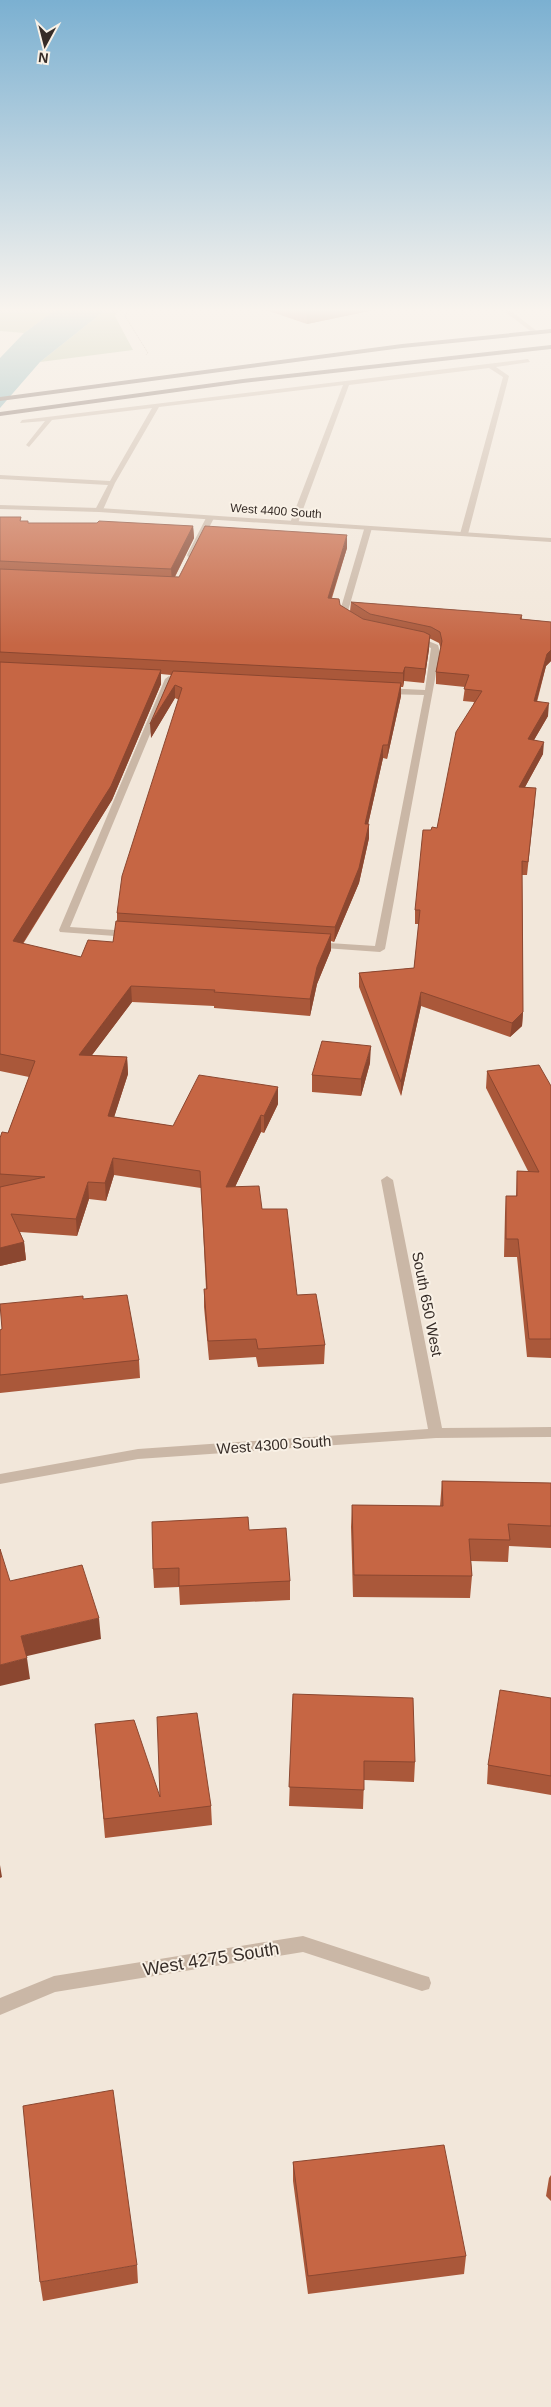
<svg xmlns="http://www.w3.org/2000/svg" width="551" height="2407" font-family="Arial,sans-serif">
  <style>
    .green { fill: #b3c09a }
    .water { fill: #79abaf }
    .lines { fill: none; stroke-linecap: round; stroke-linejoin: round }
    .path { stroke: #b5a190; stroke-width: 1; stroke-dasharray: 1 1; stroke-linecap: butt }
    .service { fill: #cab7a6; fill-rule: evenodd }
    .minor { fill: #cab7a6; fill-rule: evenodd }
    .primary { fill: #786358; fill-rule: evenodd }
    .wall { fill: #aa583a; fill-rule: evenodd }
    .shaded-wall { fill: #8b4730 }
    .building { fill: #c66644; stroke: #8b4730 }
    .labels { text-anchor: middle; stroke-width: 4; stroke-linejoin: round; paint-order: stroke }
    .far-street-label { font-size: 12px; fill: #362c27; stroke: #f9f1e6 }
    .street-label { font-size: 15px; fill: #362c27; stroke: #f9f1e6 }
    .near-street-label { font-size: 18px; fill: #362c27; stroke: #f9f1e6 }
  </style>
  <rect width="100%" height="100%" fill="#f2e7da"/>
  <path class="green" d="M0,308H58L24,333L0,331Z
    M108,308H120L115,316L133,350L40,362Z"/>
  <path class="water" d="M58,308H108L40,362L0,408V358L24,333Z"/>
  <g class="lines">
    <path class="path" d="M130,308L125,316L148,353L146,355"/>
    <path class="service" d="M500,308H507L538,332L533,333Z
      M528,359L530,362L496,367L509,376L468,534L464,536L460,534L503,377L489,368L349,385L298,523L294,525L290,523L343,385L159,407L115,483L102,512L95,510L108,485L0,479V475L110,481L152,408L52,420L29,447L26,445L45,421L20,423L22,420Z
      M210,516L214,518L195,555L188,557L187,555L206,518Z
      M365,526L372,528L348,611L349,616L355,622L351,624L342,619L340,611Z
      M410,636H416L438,645L440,652L385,949L380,952L310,947L309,945L314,942L375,946L424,695L384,694L380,691L384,688L425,690L431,648L410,640Z
      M169,676L173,679L70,927L129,931L134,934L129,937L60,932L59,930L165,679Z"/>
    <path class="minor" d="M0,505L99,508L551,538V542L99,512L0,509Z
      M387,1176L393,1180L442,1428L551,1427V1437L436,1438L138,1459L0,1484V1474L138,1449L428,1429L381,1180Z
      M303,1936L422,1975L429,1977L431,1983L429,1989L422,1991L303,1952L55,1992L0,2015V1998L54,1976Z"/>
    <path class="primary" d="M551,329V333L402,348L0,401V397L402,344Z
      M551,345V349L243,383L0,416V412L243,379Z"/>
  </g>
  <path class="wall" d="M260,308H383L307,324Z
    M0,517L21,521H28V523L193,526L194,538L175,577H179L347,548L332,598L340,605L350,611L351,602L522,615V619L551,622V661L546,666L537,702L548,716L534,740L543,754L525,787L535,801L527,875H522L523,1012L522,1026L510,1037L421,1006L401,1096L359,987V973L414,968L419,924H415V910L431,830L437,828L474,702L463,701L465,687L436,684V672L441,649L439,643L429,638V649L424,683L404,681L403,687H401V696L387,759L383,758L368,824L369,838L359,883L334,942L331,941V950L317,984L310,1016L214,1008V1006L132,1002L92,1055L127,1057L128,1074L114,1117L173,1126L278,1104L264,1133L261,1132L235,1187L262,1209L297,1295L325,1345L324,1364L258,1367L256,1357L209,1360L204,1307V1289H206L201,1188L114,1175L106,1201L89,1199L77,1236L20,1232L24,1242L26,1260L0,1266V1138L8,1133L29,1077L0,1071ZM161,674L171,675L151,738L175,698L179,700L117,913V921L113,942L81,957L23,944L112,800L161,684Z
    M370,1063L361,1096L312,1092V1075Z
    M487,1071L551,1086V1358L527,1357L517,1257H504L505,1213L506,1196H516L517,1171H528L486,1088Z
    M83,1299L139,1360L140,1378L0,1393V1330Z
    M442,1481L551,1483V1548L509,1546L508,1562L471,1561L472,1576L470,1598L353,1597L351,1527L352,1505L440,1506Z
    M249,1530L290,1581V1600L180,1605L179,1587L154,1588L153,1569Z
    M293,1694L415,1762L414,1782L364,1780L363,1809L289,1806Z
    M551,1698V1795L487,1784L488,1765Z
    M95,1724L160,1797L211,1806L212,1825L105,1838Z
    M293,2162L466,2256L464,2274L308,2294L293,2181Z
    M551,2175V2201L546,2196L549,2178Z
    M137,2265L138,2283L43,2301L40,2282Z"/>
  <path class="shaded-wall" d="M319,308H383L307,324V311Z
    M193,526L194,538L172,582L171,569Z
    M347,535V548L327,611L328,598Z
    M430,635L429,649L424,683L425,669Z
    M551,650V661L546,666L533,714L534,701L547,654Z
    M405,667L404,681L403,687V673Z
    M161,670V684L112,800L14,957L13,941Z
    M401,683V696L387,759L388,745Z
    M175,685V698L151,738L150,724Z
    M549,703L548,716L527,752L528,739Z
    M544,742L543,754L518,800L519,787Z
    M383,745V758L365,838V824Z
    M369,824V838L359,883L334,942L335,927Z
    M331,934V950L317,984L310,1016V999L317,967Z
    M131,986L132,1002L80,1071L79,1055Z
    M421,992V1006L401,1096V1082Z
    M523,1012L522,1026L510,1037L512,1023Z
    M371,1046L370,1063L361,1096V1079Z
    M127,1057L128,1074L109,1133L108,1116Z
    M278,1087V1104L264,1133V1116Z
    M261,1115V1132L227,1204L226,1187Z
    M113,1158L114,1175L106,1201L105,1183Z
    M88,1182L89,1199L77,1236L76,1219Z
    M24,1242L26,1260L0,1266V1248Z
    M99,1618L101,1639L23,1657L21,1636Z
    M27,1658L30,1679L0,1686V1665Z
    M0,1865L2,1877L0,1878Z"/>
  <path class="building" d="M300,308H319L307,311Z
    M0,517H21L20,521H28V523H97L99,521L193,526L171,569L0,561Z
    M205,526L347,535L328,598L339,599L340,605L363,619L424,632L430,635L425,669L405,667L403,673L0,652V569L179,577Z
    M351,602L522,615L520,619L551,622V650L547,654L534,701L549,703L528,739L544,742L519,787L536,788L528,862L522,861L523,1012L512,1023L421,992L401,1082L359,973L414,968L420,910H415L423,830H431L432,827L437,828L456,732L482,691L464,689L469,675L436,672L442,641L440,632L431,627L370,614Z
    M0,662L161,670L111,786L13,941L81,957L88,940L113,942L116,921L331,934L317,967L310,999L214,992L215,990L131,986L79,1055L127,1057L108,1116L173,1126L199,1075L278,1087L264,1116L261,1115L226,1187L259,1186L262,1209H287L297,1295L316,1294L325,1345L258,1349L256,1339L208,1341L204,1289H207L200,1171L113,1158L105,1183L88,1182L76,1219L11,1214L24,1242L0,1248V1187L45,1177L0,1174V1138L2,1132L8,1133L35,1061L0,1054Z
    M173,671L401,683L388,745H383L365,824H369L359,868L335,927L117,913L122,876L182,688L175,685L150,724Z
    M322,1041L371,1046L361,1079L312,1075Z
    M539,1065L551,1086V1339H529L518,1239H506V1196H517V1171L539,1172L487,1071Z
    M127,1295L139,1360L0,1375V1330L2,1329L0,1304L83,1296V1299Z
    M442,1481L551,1483V1526L508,1524L510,1540L469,1539L472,1576L354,1575L352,1505L443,1506Z
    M248,1517L249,1530L286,1528L290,1581L179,1586V1568L153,1569L152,1522Z
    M0,1549L10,1581L82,1565L99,1618L21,1636L27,1658L0,1665Z
    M500,1690L551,1698V1776L488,1765Z
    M293,1694L413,1698L415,1762L364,1761V1790L289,1787Z
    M197,1713L211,1806L104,1819L95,1724L134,1720L160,1797L157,1717Z
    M113,2090L137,2265L40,2282L23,2106Z
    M444,2145L466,2256L308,2276L293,2162Z"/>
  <linearGradient id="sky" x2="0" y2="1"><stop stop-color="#7bb0d1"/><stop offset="0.48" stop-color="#f9f4ee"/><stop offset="1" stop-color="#f9f4ee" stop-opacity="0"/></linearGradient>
  <rect width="551" height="645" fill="url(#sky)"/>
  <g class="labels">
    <g class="far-street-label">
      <text transform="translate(276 511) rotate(4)" y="4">West 4400 South</text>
    </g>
    <g class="street-label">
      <text transform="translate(427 1304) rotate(79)" y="5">South 650 West</text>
      <text transform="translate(274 1445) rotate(-4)" y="5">West 4300 South</text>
    </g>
    <g class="near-street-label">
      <text transform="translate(211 1959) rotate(-9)" y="6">West 4275 South</text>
    </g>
  </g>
  <g transform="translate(45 45) rotate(187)" stroke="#f9f1e6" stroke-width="4" paint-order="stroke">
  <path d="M0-4L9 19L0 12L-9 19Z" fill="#362c27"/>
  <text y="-8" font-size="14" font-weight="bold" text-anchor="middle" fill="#362c27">N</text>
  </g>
</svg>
